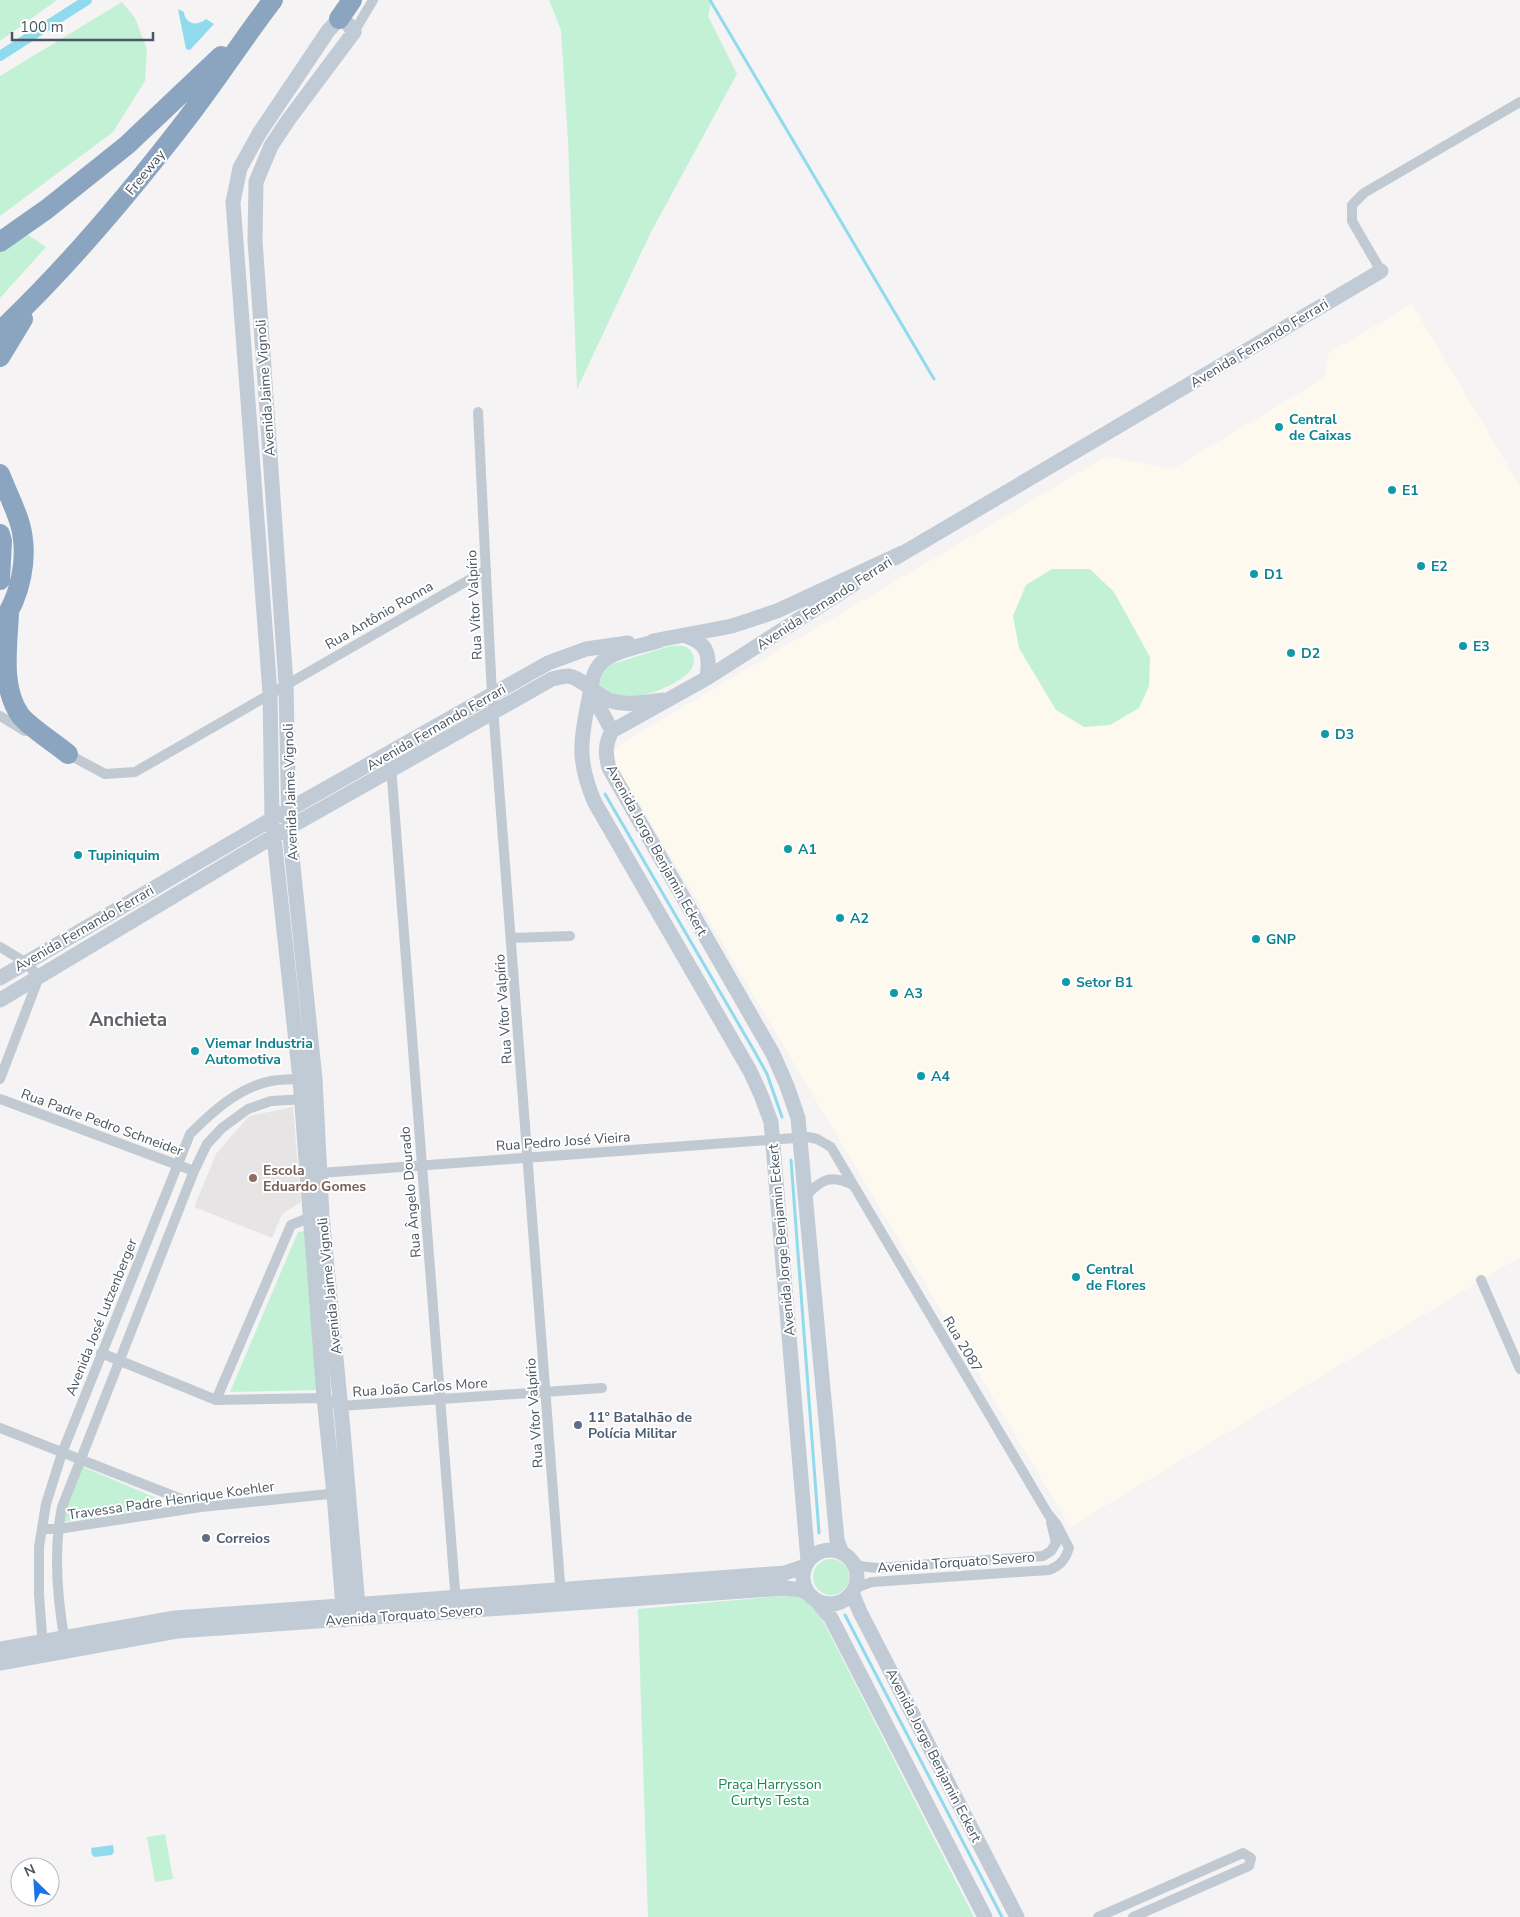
<svg xmlns="http://www.w3.org/2000/svg" width="1520" height="1917" font-family="'Nunito Sans',sans-serif">
  <style>
    .commercial { fill: #fdf9ef }
    .education { fill: #e6e4e5 }
    .green { fill: #c3f1d5 }
    .water { fill: #90daee }
    .lines { fill: none; stroke-linecap: round; stroke-linejoin: round }
    .stream { stroke: #90daee; stroke-width: 3 }
    .canal { stroke: #90daee; stroke-width: 10 }
    .street { stroke: #c1cad2; stroke-width: 10 }
    .secondary { stroke: #c1cbd6; stroke-width: 15 }
    .highway { stroke: #8ba5c1; stroke-width: 20 }
    .culture-dot { fill: #0f9aa8; stroke: #fff; stroke-width: 2 }
    .education-dot { fill: #8d6e63; stroke: #fff; stroke-width: 2 }
    .service-dot { fill: #5c6f8a; stroke: #fff; stroke-width: 2 }
    .labels { text-anchor: middle; stroke-width: 4; stroke-linejoin: round; paint-order: stroke }
    .street-label { font-size: 14px; fill: #4a5661; stroke: #fff }
    .culture-label { font-size: 14px; font-weight: bold; fill: #0d838f; stroke: #fff; text-anchor: start }
    .education-label { font-size: 14px; font-weight: bold; fill: #785e54; stroke: #fff; text-anchor: start }
    .service-label { font-size: 14px; font-weight: bold; fill: #4e5e75; stroke: #fff; text-anchor: start }
    .park-label { font-size: 14px; fill: #17864f; stroke: #fff }
    .district-label { font-size: 19px; font-weight: bold; fill: #5f6368; stroke: #fff }
  </style>
  <rect width="100%" height="100%" fill="#f5f3f3"/>
  <path class="commercial" d="M1412,304L1520,486V1257L1070,1527L611,756L620,744L1107,456L1172,469L1324,378L1329,353Z"/>
  <path class="education" d="M293,1107L301,1202L282,1214L272,1238L194,1207L216,1154L249,1116Z"/>
  <path class="green" d="M0,0H57L0,41Z
    M549,0H712L708,16L737,74L651,232L577,389L568,140L561,30Z
    M122,2L135,18L147,49L145,81L113,132L0,216V76Z
    M28,235L46,247L0,298V252Z
    M1052,569H1090L1114,592L1150,657L1149,686L1139,708L1110,725L1084,727L1056,710L1019,648L1013,616L1026,585Z
    M670,646C675,646 681,645 686,647C695,651 696,664 690,671C677,687 634,702 614,696C608,695 602,688 598,685L606,666Z
    M304,1231L317,1390L230,1392L298,1232Z
    M81,1466L161,1500L159,1508L61,1522Z
    M813 1577a18 18 0 1 1 36 0a18 18 0 1 1-36 0Z
    M793,1595L808,1602L819,1613L974,1917H648L638,1609Z
    M165,1834L173,1879L155,1882L147,1837Z"/>
  <path class="water" d="M178,9L184,12C185,24 197,27 206,19L214,24L190,50L186,49Z
    M113,1845L114,1852L112,1855L95,1857L92,1855L91,1848Z"/>
  <g class="lines">
    <path class="stream" d="M710,0L934,379
      M605,794L756,1054L767,1074L782,1117
      M791,1160L819,1533
      M845,1615L1002,1917"/>
    <path class="canal" d="M0,56L87,0"/>
    <path class="street" d="M354,32L373,0
      M1381,271L1352,221V205L1364,193L1520,102
      M478,412L492,695L561,1596
      M0,716L25,731
      M64,752L105,774L135,772L486,570
      M390,753L456,1603
      M511,938L570,936
      M0,947L25,962L39,977L0,1079
      M0,1099L194,1171
      M320,1173L808,1137L817,1139L831,1147L1048,1514L1057,1525L1069,1548C1065,1560 1061,1565 1049,1570L872,1582L855,1588
      M806,1196C821,1179 831,1174 853,1185
      M1481,1280L1520,1369
      M101,1353L216,1400L324,1398L341,1406L602,1388
      M216,1400L291,1225L311,1217H316
      M0,1428L199,1506
      M42,1529H58L201,1507L339,1493
      M851,1560L860,1566L877,1568L1043,1556L1051,1551L1056,1543L1051,1522
      M65,1642C57,1598 53,1551 62,1507L194,1171L207,1144L222,1128L248,1109L271,1101L306,1099
      M43,1648L39,1594V1547L46,1504L62,1453L190,1134C212,1112 239,1087 271,1081C283,1079 295,1079 306,1079
      M1098,1917L1243,1853L1251,1858L1249,1866L1133,1917"/>
    <path class="secondary" d="M895,558L1381,271
      M686,636C709,643 710,657 707,678
      M661,640C645,645 612,651 601,663C592,672 591,687 589,699C580,741 577,762 595,803L750,1071L761,1095L771,1122L808,1561
      M653,641L732,626L777,611L902,553
      M590,690L612,731
      M612,731L707,678L854,584
      M612,731C605,744 605,754 609,768L773,1054L787,1086L798,1118L837,1540L842,1553
      M0,978L272,819L548,663L586,649L628,643
      M0,1000L274,836L552,679C557,678 563,676 568,676C581,677 597,697 612,701C628,706 647,702 663,700
      M803 1577a27 27 0 1 1 54 0a27 27 0 1 1-54 0Z
      M852,1593L860,1612L1017,1917
      M817,1601L831,1618L985,1917
      M344,1620L334,1494L324,1398L300,1079L272,819L270,693L233,202L240,168L260,132L328,31L339,19L348,24L354,32L289,119L271,146L256,182L255,240L286,684L289,827L315,1079L322,1216L343,1430L359,1618
      M0,1649L175,1618L785,1573L805,1566
      M0,1663L177,1631L786,1588L801,1590L809,1594"/>
    <path class="highway" d="M339,19L352,0
      M0,242L47,209L127,145L221,56
      M0,331C68,267 129,194 186,120C216,81 243,39 273,0
      M0,357L23,319
      M0,474C6,490 15,507 20,524C29,556 21,597 1,623
      M0,534L2,541L0,580
      M9,612C8,645 0,686 20,715C28,726 56,744 68,754"/>
  </g>
  <g class="culture-dot">
    <circle cx="1279" cy="427" r="5"/>
    <circle cx="1392" cy="490" r="5"/>
    <circle cx="1421" cy="566" r="5"/>
    <circle cx="1254" cy="574" r="5"/>
    <circle cx="1463" cy="646" r="5"/>
    <circle cx="1291" cy="653" r="5"/>
    <circle cx="1325" cy="734" r="5"/>
    <circle cx="788" cy="849" r="5"/>
    <circle cx="78" cy="855" r="5"/>
    <circle cx="840" cy="918" r="5"/>
    <circle cx="1256" cy="939" r="5"/>
    <circle cx="1066" cy="982" r="5"/>
    <circle cx="894" cy="993" r="5"/>
    <circle cx="195" cy="1051" r="5"/>
    <circle cx="921" cy="1076" r="5"/>
    <circle cx="1076" cy="1277" r="5"/>
  </g>
  <circle class="education-dot" cx="253" cy="1178" r="5"/>
  <g class="service-dot">
    <circle cx="578" cy="1425" r="5"/>
    <circle cx="206" cy="1538" r="5"/>
  </g>
  <g class="labels">
    <g class="street-label">
      <text transform="translate(145 172) rotate(-51)" y="5">Freeway</text>
      <text transform="translate(1259 343) rotate(-31)" y="5">Avenida Fernando Ferrari</text>
      <text transform="translate(265 388) rotate(-94)" y="5">Avenida Jaime Vignoli</text>
      <text transform="translate(824 603) rotate(-33)" y="5">Avenida Fernando Ferrari</text>
      <text transform="translate(474 605) rotate(-93)" y="5">Rua Vítor Valpírio</text>
      <text transform="translate(379 615) rotate(-30)" y="5">Rua Antônio Ronna</text>
      <text transform="translate(436 727) rotate(-30)" y="5">Avenida Fernando Ferrari</text>
      <text transform="translate(290 792) rotate(-92)" y="5">Avenida Jaime Vignoli</text>
      <text transform="translate(657 850) rotate(61)" y="5">Avenida Jorge Benjamin Eckert</text>
      <text transform="translate(84 928) rotate(-30)" y="5">Avenida Fernando Ferrari</text>
      <text transform="translate(503 1009) rotate(-94)" y="5">Rua Vítor Valpírio</text>
      <text transform="translate(102 1122) rotate(20)" y="5">Rua Padre Pedro Schneider</text>
      <text transform="translate(563 1141) rotate(-4)" y="5">Rua Pedro José Vieira</text>
      <text transform="translate(410 1192) rotate(-95)" y="5">Rua Ângelo Dourado</text>
      <text transform="translate(781 1240) rotate(-95)" y="5">Avenida Jorge Benjamin Eckert</text>
      <text transform="translate(329 1286) rotate(-96)" y="5">Avenida Jaime Vignoli</text>
      <text transform="translate(101 1317) rotate(-68)" y="5">Avenida José Lutzenberger</text>
      <text transform="translate(963 1344) rotate(59)" y="5">Rua 2087</text>
      <text transform="translate(420 1387) rotate(-4)" y="5">Rua João Carlos More</text>
      <text transform="translate(534 1413) rotate(-94)" y="5">Rua Vítor Valpírio</text>
      <text transform="translate(171 1500) rotate(-8)" y="5">Travessa Padre Henrique Koehler</text>
      <text transform="translate(956 1562) rotate(-4)" y="5">Avenida Torquato Severo</text>
      <text transform="translate(404 1615) rotate(-4)" y="5">Avenida Torquato Severo</text>
      <text transform="translate(934 1755) rotate(63)" y="5">Avenida Jorge Benjamin Eckert</text>
    </g>
    <g class="culture-label">
      <text x="1289" y="424">Central<tspan x="1289" dy="16">de Caixas</tspan></text>
      <text x="1402" y="495">E1</text>
      <text x="1431" y="571">E2</text>
      <text x="1264" y="579">D1</text>
      <text x="1473" y="651">E3</text>
      <text x="1301" y="658">D2</text>
      <text x="1335" y="739">D3</text>
      <text x="798" y="854">A1</text>
      <text x="88" y="860">Tupiniquim</text>
      <text x="850" y="923">A2</text>
      <text x="1266" y="944">GNP</text>
      <text x="1076" y="987">Setor B1</text>
      <text x="904" y="998">A3</text>
      <text x="205" y="1048">Viemar Industria<tspan x="205" dy="16">Automotiva</tspan></text>
      <text x="931" y="1081">A4</text>
      <text x="1086" y="1274">Central<tspan x="1086" dy="16">de Flores</tspan></text>
    </g>
    <g class="education-label">
      <text x="263" y="1175">Escola<tspan x="263" dy="16">Eduardo Gomes</tspan></text>
    </g>
    <g class="service-label">
      <text x="588" y="1422">11º Batalhão de<tspan x="588" dy="16">Polícia Militar</tspan></text>
      <text x="216" y="1543">Correios</text>
    </g>
    <g class="park-label">
      <text x="770" y="1789">Praça Harrysson<tspan x="770" dy="16">Curtys Testa</tspan></text>
    </g>
    <g class="district-label">
      <text x="128" y="1026">Anchieta</text>
    </g>
  </g>
  <g transform="translate(35 1882) rotate(335)"><circle r="24" fill="#ffffff" stroke="#b7bbc0"/>
  <path d="M0-4L9 19L0 12L-9 19Z" fill="#1a73e8"/>
  <text y="-8" font-size="14" font-weight="bold" text-anchor="middle" fill="#4a5661">N</text>
  </g>
  <path d="M12 32v8h141v-8" fill="none" stroke="#4a5661" stroke-width="2.5"/>
  <text x="20" y="32" font-size="15" fill="#4a5661" stroke="#ffffff" stroke-width="4" paint-order="stroke">100 m</text>
</svg>
